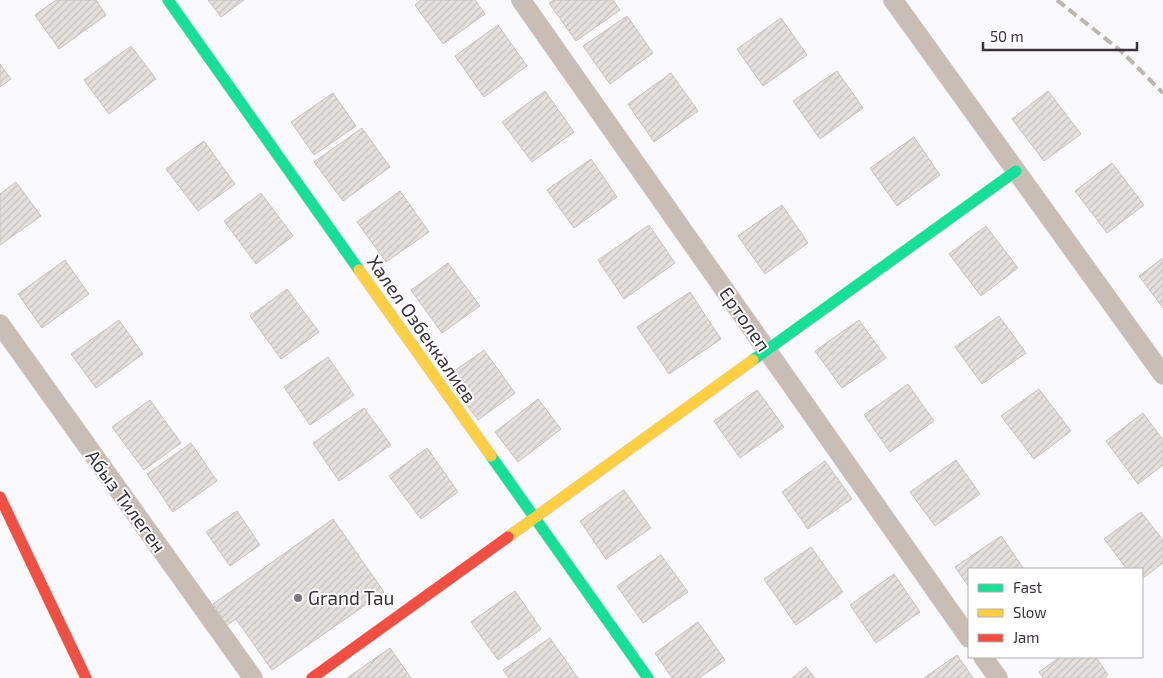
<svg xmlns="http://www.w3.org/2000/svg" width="1163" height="678" font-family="'Exo 2',sans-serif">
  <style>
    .building { fill: url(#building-hatch); stroke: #c7c3c1 }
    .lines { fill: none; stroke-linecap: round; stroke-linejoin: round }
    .street-casing { stroke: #d7d5d8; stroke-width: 20 }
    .fast-casing { stroke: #d7d5d8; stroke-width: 12 }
    .slow-casing { stroke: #d7d5d8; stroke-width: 12 }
    .jam-casing { stroke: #d7d5d8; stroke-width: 12 }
    .street { stroke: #c8beb5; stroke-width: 19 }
    .fast { stroke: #16e098; stroke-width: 11 }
    .slow { stroke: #ffcf43; stroke-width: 11 }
    .jam { stroke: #f24e42; stroke-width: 11 }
    .rail { stroke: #bcb6b1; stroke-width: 4; stroke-dasharray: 10 5; stroke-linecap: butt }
    .poi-dot { fill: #7c787e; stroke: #fff; stroke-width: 2 }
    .labels { text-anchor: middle; stroke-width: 4; stroke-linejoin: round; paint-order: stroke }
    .street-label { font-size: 19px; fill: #38323b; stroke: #fff }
    .poi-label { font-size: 19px; fill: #38323b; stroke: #fff; text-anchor: start }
  </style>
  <defs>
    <pattern id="building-hatch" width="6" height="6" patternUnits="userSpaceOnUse" patternTransform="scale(1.25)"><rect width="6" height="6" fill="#e4e0de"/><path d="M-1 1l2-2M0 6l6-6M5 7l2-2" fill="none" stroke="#c4c1bf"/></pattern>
  </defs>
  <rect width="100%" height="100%" fill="#faf9fb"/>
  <path class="building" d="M56,0H96L106,15L59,49L35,15Z
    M208,0H244L221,17Z
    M421,0H475L485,14L443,44L415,5Z
    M554,0H613L620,10L576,41L549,3Z
    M627,16L653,53L610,84L583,46Z
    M781,18L807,55L763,86L737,49Z
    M498,25L527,66L484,97L455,56Z
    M131,46L156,79L109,114L84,80Z
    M0,64L11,79L0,87Z
    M837,71L863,108L820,139L793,101Z
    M671,73L698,111L654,142L628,104Z
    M545,91L574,132L532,162L502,122Z
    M1048,91L1081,134L1044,161L1012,119Z
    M333,93L356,126L314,155L291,122Z
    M362,128L390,167L343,201L314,162Z
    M914,137L940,175L897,206L870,168Z
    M204,141L235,184L198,211L166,169Z
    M591,159L617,197L574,228L547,190Z
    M1112,163L1144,205L1107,233L1075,191Z
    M16,182L41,216L0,245V194Z
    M400,191L429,232L386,262L357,222Z
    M261,193L293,236L256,264L224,221Z
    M782,205L808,243L765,274L738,236Z
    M649,225L675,263L624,299L598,260Z
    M986,226L1018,268L981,296L949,254Z
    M1163,258V308L1139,276Z
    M65,260L89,294L42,328L18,294Z
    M448,263L480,306L442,333L411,290Z
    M287,289L319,332L281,359L250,316Z
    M690,292L721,339L669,374L637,327Z
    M999,316L1026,353L982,384L955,347Z
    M119,320L143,354L96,388L71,354Z
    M859,320L886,358L842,388L815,351Z
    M484,350L515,393L478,420L446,377Z
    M328,357L354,395L310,425L284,387Z
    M908,384L934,421L890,452L864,415Z
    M1039,389L1071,431L1034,459L1001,416Z
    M757,390L784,427L740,458L714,421Z
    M538,399L561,429L518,462L495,432Z
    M150,400L181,443L144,470L112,427Z
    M364,408L391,445L339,481L313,443Z
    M1143,413L1163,440V465L1138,484L1106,441Z
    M191,443L217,481L173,512L147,474Z
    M427,448L458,492L421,519L389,476Z
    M956,460L980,494L935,526L910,492Z
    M825,461L852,499L808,529L782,492Z
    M624,490L651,528L606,559L580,521Z
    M237,511L260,545L230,566L206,532Z
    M1141,512L1163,540V563L1142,579V569H1127L1104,539Z
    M333,519L384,592L272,670L236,619L227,625L213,604Z
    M1001,536L1024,569H969V587L955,567Z
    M811,547L843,592L796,625L764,579Z
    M661,555L688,592L643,623L617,586Z
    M894,574L920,612L876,643L850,605Z
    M515,591L541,629L498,660L471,622Z
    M698,622L725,660L699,678H672L655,653Z
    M550,638L578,678H509L503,670Z
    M390,648L411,678H347Z
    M957,655L973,678H924Z
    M1060,657H1096L1108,675L1104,678H1043L1039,672Z
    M806,667L815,678H792Z"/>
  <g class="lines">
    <defs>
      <path id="street" d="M521,0L969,638
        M893,0L1163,375
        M0,324L253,678
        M983,657L998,678"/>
      <path id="fast" d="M168,0L359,270
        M753,360L1016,171
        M491,456L648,678"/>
      <path id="slow" d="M359,270L491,456
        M508,537L753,360"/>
      <path id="jam" d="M0,497L86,678
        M312,678L508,537"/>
    </defs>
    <use href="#street" class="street-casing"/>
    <use href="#fast" class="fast-casing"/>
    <use href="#slow" class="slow-casing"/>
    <use href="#jam" class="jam-casing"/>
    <use href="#street" class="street"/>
    <use href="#fast" class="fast"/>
    <use href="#slow" class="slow"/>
    <use href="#jam" class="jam"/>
    <path class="rail" d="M1057,0L1121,51L1163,93"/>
  </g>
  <circle class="poi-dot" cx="298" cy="598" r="5"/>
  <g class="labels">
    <g class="street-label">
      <text transform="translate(745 319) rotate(55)" y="7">Ертолеп</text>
      <text transform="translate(422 329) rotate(55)" y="7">Халел Озбеккалиев</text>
      <text transform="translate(126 501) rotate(54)" y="7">Абыз Тилеген</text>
    </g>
    <g class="poi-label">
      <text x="308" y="605">Grand Tau</text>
    </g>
  </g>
  <rect x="968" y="568" width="175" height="90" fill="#ffffff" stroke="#afadb1"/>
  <rect x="978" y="584" width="25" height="8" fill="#16e098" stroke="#afadb1"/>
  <text x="1013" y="593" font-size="15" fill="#38323b">Fast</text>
  <rect x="978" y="609" width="25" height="8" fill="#ffcf43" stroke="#afadb1"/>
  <text x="1013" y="618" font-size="15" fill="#38323b">Slow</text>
  <rect x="978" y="634" width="25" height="8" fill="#f24e42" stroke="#afadb1"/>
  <text x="1013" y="643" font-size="15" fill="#38323b">Jam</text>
  <path d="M983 42v8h154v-8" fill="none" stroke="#38323b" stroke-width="2.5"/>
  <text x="990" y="42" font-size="15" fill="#38323b" stroke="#ffffff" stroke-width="4" paint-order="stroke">50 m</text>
</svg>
